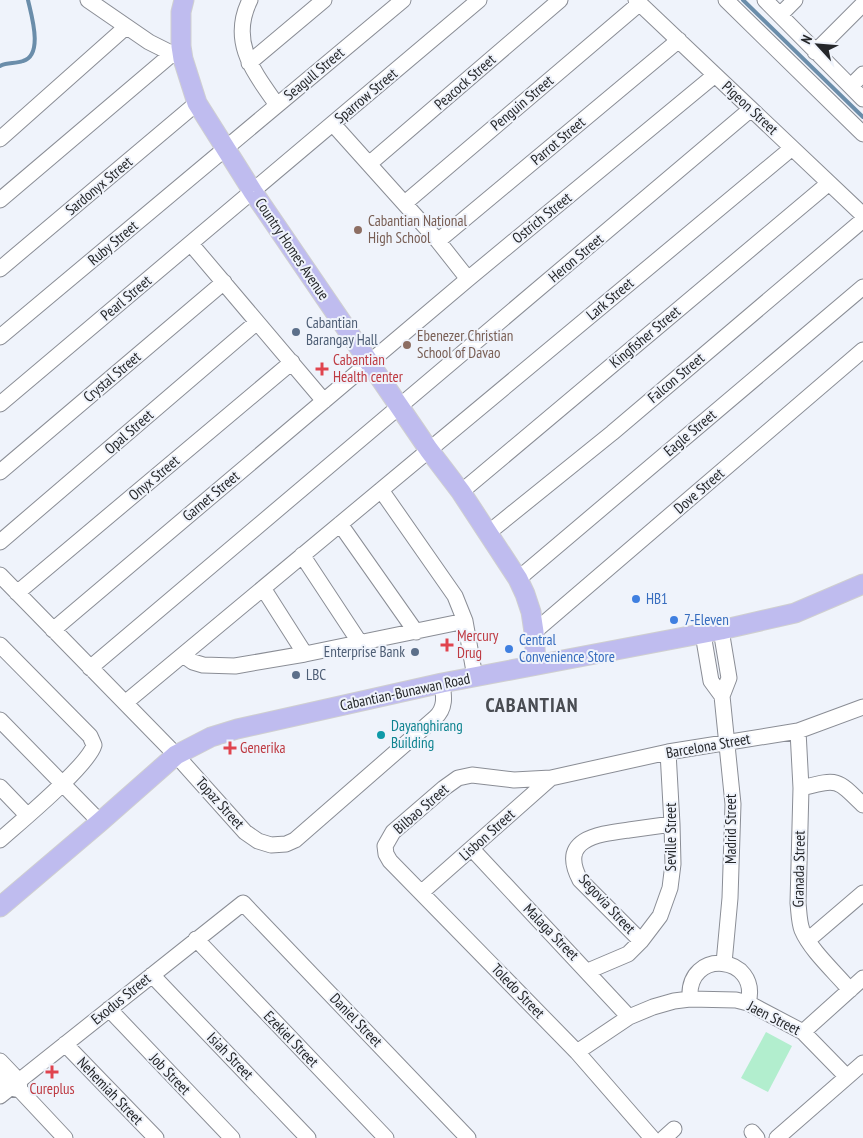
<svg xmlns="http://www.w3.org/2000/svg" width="863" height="1138" font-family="'PT Sans Narrow',sans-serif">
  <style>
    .grass { fill: #b2eece }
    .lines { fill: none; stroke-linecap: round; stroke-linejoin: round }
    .stream { stroke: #6a8daa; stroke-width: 4 }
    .minor-casing { stroke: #8a8d95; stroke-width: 17 }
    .major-casing { stroke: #cfcfd0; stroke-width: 21 }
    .minor { stroke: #fff; stroke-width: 15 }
    .major { stroke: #bfbcef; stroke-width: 19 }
    .education-dot { fill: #8d6e63; stroke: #eff3fb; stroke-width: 2 }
    .service-dot { fill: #5c6f8a; stroke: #eff3fb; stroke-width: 2 }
    .health-dot { fill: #e0444e; stroke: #eff3fb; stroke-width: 2 }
    .shop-dot { fill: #3f7fe0; stroke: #eff3fb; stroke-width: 2 }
    .culture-dot { fill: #0f9aa8; stroke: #eff3fb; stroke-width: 2 }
    .labels { text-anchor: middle; stroke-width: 4; stroke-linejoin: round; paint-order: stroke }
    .street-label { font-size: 15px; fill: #25272a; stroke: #eff3fb }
    .education-label { font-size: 15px; fill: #785e54; stroke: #eff3fb; text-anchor: start }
    .service-label { font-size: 15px; fill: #4e5e75; stroke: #eff3fb; text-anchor: start }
    .health-label { font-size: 15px; fill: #be3a42; stroke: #eff3fb; text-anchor: start }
    .shop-label { font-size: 15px; fill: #366cbe; stroke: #eff3fb; text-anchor: start }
    .culture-label { font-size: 15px; fill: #0d838f; stroke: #eff3fb; text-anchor: start }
    .district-label { font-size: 20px; font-weight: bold; letter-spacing: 1px; fill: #494c52; stroke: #eff3fb }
  </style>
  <rect width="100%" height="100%" fill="#eff3fb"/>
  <path class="grass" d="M766,1032L792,1046L768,1092L741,1078Z"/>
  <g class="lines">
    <path class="stream" d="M743,0L863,117
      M0,66C7,62 15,64 23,61C44,55 31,14 28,0"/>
    <defs>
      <path id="minor" d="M88,0L149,42L179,57
        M250,0C229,42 254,72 277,105
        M636,0L863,215
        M726,0L863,134
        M765,0L863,99
        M780,15L795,0
        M815,52L863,4
        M249,63L324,0
        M851,86L863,74
        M333,124L438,241L468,279
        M0,139L126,27
        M369,164L560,0
        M0,200L172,54
        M405,203L640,3
        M438,241L679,40
        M191,244L324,401
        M0,269L197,103
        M0,337L403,0
        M0,404L479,0
        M0,472L224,282
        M381,490L455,596L465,621L475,677
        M461,492L829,183
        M340,524L416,632
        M488,533L612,433L863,220
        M0,542L257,322
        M302,555L360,643
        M0,575L176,755L245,832L258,841L271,845L286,844L295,840L435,718C446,708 444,696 442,683
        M518,579L863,287
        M263,588L305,654
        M17,593L292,362
        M53,630L468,279L715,75
        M721,630L729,678L722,696L733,804L730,898L724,963
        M534,632L863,350
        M703,634L711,681L722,696
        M0,645L90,736L94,745C88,766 19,823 0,840
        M183,655L193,662L203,665L235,666L305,654L465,621
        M90,668L751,109
        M125,703L792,148
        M0,720L100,822
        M798,731L801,788L798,903C799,912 799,922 802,930C811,951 835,972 850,990
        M0,787L27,815
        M801,788C838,779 836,778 863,805
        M472,849L629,1017
        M422,892L551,778
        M196,939L386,1138
        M808,940L863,893
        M641,941L580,880C558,838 599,834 629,830C644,828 658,826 672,824
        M588,971L628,954L641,941L660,916L670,888L673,864L672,824L668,752
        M152,975L308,1138
        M690,999C686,947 761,955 748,1003
        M109,1009L232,1138
        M803,1032L863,978
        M65,1044L156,1138
        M577,1052L629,1017L653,1007L674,1001L690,999L736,1000L748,1003L803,1032L847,1077
        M0,1061L19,1081L20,1090
        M0,1078L10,1088L20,1090L65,1138
        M0,1096L243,903L468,1138
        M752,1132L757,1138
        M652,1138L577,1052L390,861L386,854L385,846L393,832L444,788L458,778L472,775L514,780L551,778L668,752L798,731L863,707
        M664,1138L674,1129
        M777,1138L863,1063"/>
      <path id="major" d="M184,0L181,12V46L183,59L197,103L253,192L429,450L461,492L518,579L525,594L531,612L534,632L536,665
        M0,907L100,822L176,755L211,737L237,729L442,683L721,630L795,613L863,584"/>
    </defs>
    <use href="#minor" class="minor-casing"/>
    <use href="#major" class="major-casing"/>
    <use href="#minor" class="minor"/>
    <use href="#major" class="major"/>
  </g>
  <g class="education-dot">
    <circle cx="358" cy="230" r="5"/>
    <circle cx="407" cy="345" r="5"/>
  </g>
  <g class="service-dot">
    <circle cx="296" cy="332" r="5"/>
    <circle cx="415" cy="652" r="5"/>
    <circle cx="296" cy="675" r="5"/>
  </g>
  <g class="health-dot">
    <path d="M319.5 361.5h5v5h5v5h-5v5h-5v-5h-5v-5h5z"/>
    <path d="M444.5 637.5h5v5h5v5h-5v5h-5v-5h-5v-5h5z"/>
    <path d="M227.5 740.5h5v5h5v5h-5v5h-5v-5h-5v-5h5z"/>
    <path d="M49.5 1064.5h5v5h5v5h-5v5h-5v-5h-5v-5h5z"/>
  </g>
  <g class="shop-dot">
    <circle cx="636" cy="599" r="5"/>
    <circle cx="674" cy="620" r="5"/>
    <circle cx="509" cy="649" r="5"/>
  </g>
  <circle class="culture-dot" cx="381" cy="735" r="5"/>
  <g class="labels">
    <g class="street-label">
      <text transform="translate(314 74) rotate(-40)" y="5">Seagull Street</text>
      <text transform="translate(465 82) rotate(-41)" y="5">Peacock Street</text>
      <text transform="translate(366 96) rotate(-40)" y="5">Sparrow Street</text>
      <text transform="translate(522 103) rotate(-40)" y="5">Penguin Street</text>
      <text transform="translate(750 108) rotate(43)" y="5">Pigeon Street</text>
      <text transform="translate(558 141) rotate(-40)" y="5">Parrot Street</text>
      <text transform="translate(99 186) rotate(-40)" y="5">Sardonyx Street</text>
      <text transform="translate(542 218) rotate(-39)" y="5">Ostrich Street</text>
      <text transform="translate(113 243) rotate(-40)" y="5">Ruby Street</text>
      <text transform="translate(292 249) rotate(56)" y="5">Country Homes Avenue</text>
      <text transform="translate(576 258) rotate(-40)" y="5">Heron Street</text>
      <text transform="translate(126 298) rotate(-40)" y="5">Pearl Street</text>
      <text transform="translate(610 299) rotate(-40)" y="5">Lark Street</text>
      <text transform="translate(645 337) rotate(-40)" y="5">Kingfisher Street</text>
      <text transform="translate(112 377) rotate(-40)" y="5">Crystal Street</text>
      <text transform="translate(676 378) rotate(-40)" y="5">Falcon Street</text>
      <text transform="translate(129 432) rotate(-41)" y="5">Opal Street</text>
      <text transform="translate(690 433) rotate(-40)" y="5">Eagle Street</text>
      <text transform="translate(154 478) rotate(-40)" y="5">Onyx Street</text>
      <text transform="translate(699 491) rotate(-41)" y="5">Dove Street</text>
      <text transform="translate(211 496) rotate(-40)" y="5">Garnet Street</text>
      <text transform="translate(405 692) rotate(-12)" y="5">Cabantian-Bunawan Road</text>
      <text transform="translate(708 746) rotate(-10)" y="5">Barcelona Street</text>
      <text transform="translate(220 803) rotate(48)" y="5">Topaz Street</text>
      <text transform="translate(421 809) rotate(-41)" y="5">Bilbao Street</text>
      <text transform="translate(731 829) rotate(-90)" y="5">Madrid Street</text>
      <text transform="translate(487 835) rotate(-42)" y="5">Lisbon Street</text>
      <text transform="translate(671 837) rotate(-90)" y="5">Seville Street</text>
      <text transform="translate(799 869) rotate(-89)" y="5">Granada Street</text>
      <text transform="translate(607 904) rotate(47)" y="5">Segovia Street</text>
      <text transform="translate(551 932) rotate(46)" y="5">Malaga Street</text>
      <text transform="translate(518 991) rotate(46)" y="5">Toledo Street</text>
      <text transform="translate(121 999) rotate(-39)" y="5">Exodus Street</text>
      <text transform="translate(774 1018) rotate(27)" y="5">Jaen Street</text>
      <text transform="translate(356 1020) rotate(46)" y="5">Daniel Street</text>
      <text transform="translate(291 1039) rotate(46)" y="5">Ezekiel Street</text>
      <text transform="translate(230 1056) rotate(46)" y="5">Isiah Street</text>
      <text transform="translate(170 1074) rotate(46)" y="5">Job Street</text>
      <text transform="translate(110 1091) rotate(46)" y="5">Nehemiah Street</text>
    </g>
    <g class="education-label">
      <text x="368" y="226">Cabantian National<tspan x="368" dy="17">High School</tspan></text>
      <text x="417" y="341">Ebenezer Christian<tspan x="417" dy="17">School of Davao</tspan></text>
    </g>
    <g class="service-label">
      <text x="306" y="328">Cabantian<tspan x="306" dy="17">Barangay Hall</tspan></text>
      <text x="405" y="657" text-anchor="end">Enterprise Bank</text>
      <text x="306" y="680">LBC</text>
    </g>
    <g class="health-label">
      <text x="333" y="365">Cabantian<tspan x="333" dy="17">Health center</tspan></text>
      <text x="457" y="641">Mercury<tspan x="457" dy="17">Drug</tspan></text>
      <text x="240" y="753">Generika</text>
      <text x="52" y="1094" text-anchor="middle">Cureplus</text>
    </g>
    <g class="shop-label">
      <text x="646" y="604">HB1</text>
      <text x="684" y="625">7-Eleven</text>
      <text x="519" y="645">Central<tspan x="519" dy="17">Convenience Store</tspan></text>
    </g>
    <g class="culture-label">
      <text x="391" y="731">Dayanghirang<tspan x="391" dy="17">Building</tspan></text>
    </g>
    <g class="district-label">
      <text x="532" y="712">CABANTIAN</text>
    </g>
  </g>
  <g transform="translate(818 45) rotate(296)" stroke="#eff3fb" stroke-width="4" paint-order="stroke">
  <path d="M0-4L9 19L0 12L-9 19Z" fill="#25272a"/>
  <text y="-8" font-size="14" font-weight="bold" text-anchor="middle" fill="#25272a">N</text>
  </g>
</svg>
